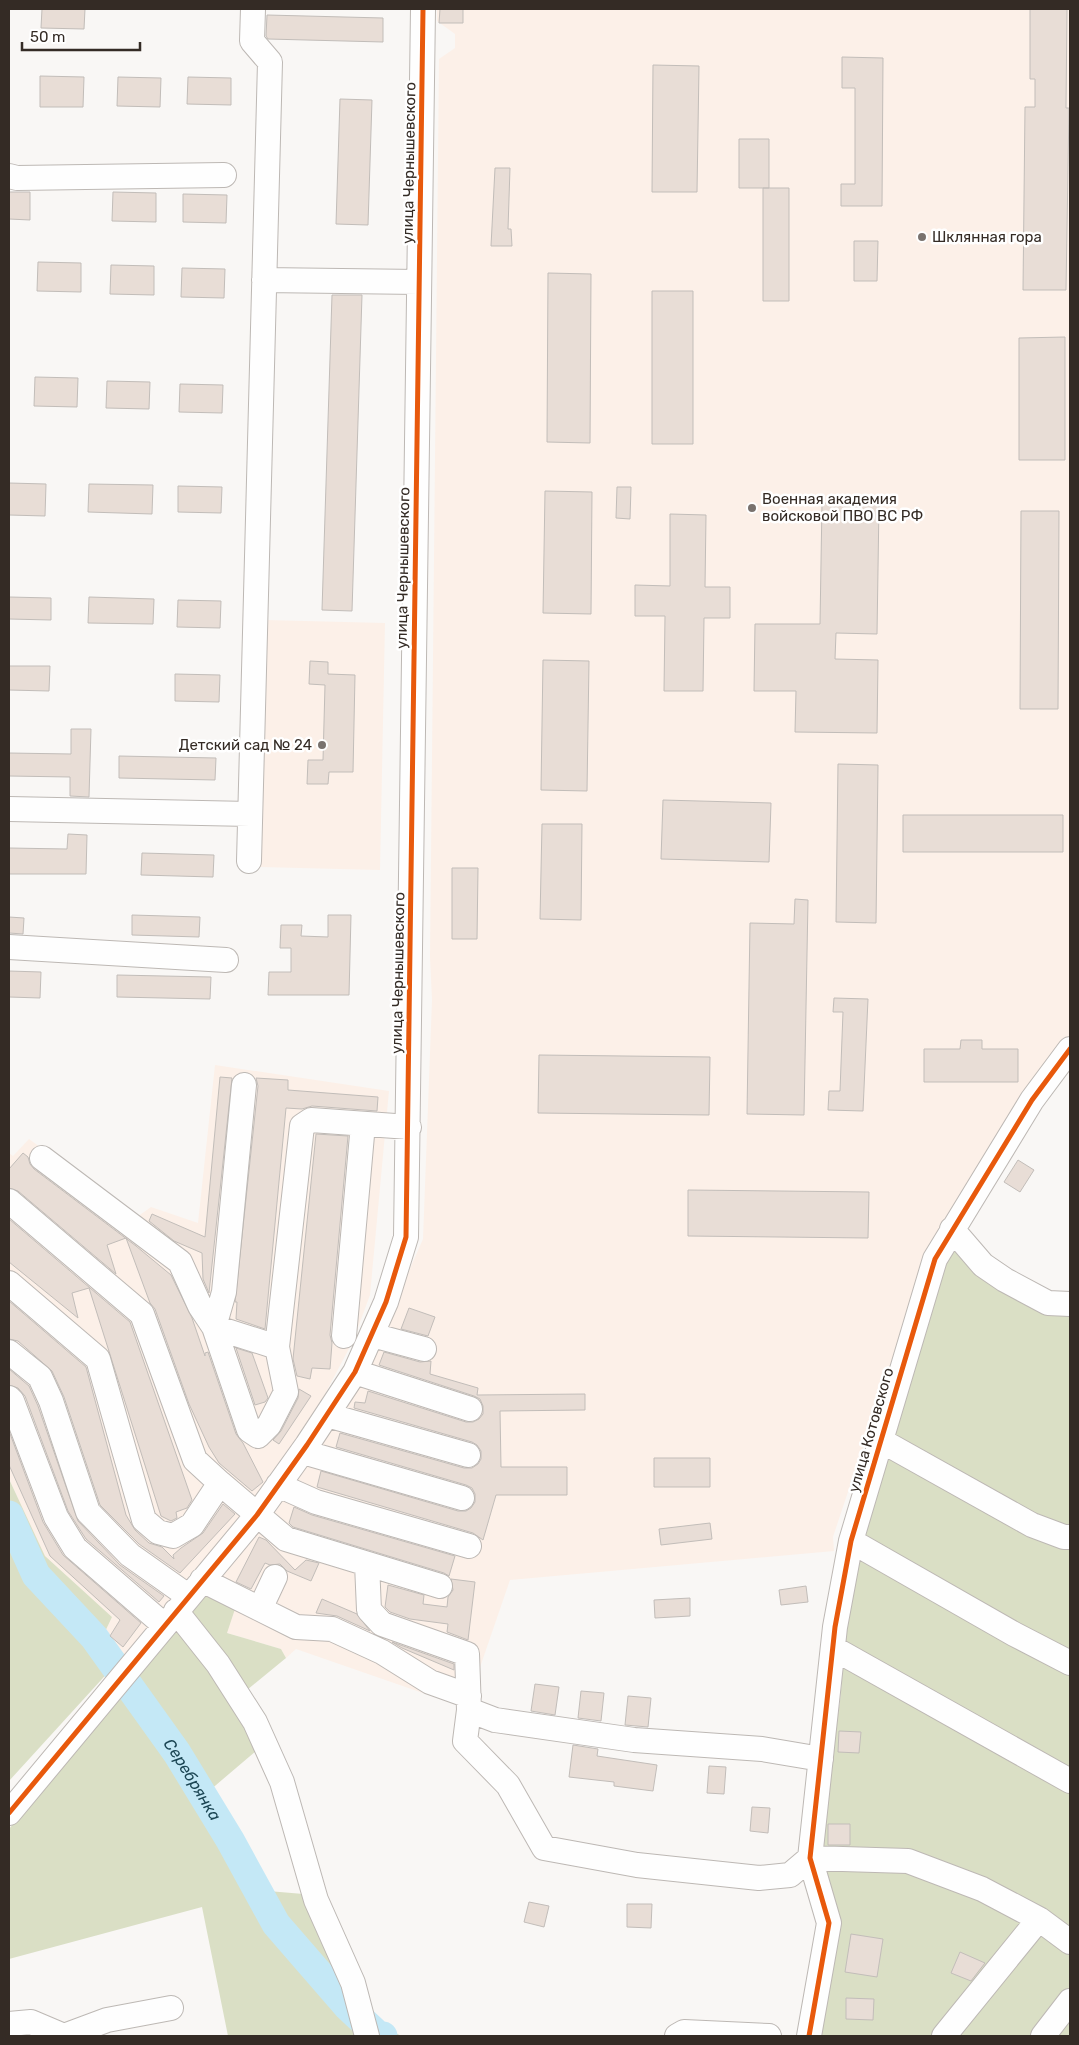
<svg xmlns="http://www.w3.org/2000/svg" width="1079" height="2045" font-family="Rubik,sans-serif">
  <style>
    .built { fill: #fcf0e8 }
    .green { fill: #dadfc5 }
    .lines { fill: none; stroke-linecap: round; stroke-linejoin: round }
    .river { stroke: #c4e8f6; stroke-width: 29 }
    .building { fill: #e8ddd6; stroke: #c2bdb9 }
    .minor-casing { stroke: #bdb8b4; stroke-width: 26 }
    .minor { stroke: #fefefe; stroke-width: 24 }
    .cycleway-casing { stroke: #fff; stroke-width: 8 }
    .cycleway { stroke: #e8590c; stroke-width: 5 }
    .poi-dot { fill: #79726e; stroke: #fff; stroke-width: 2 }
    .labels { text-anchor: middle; stroke-width: 5; stroke-linejoin: round; paint-order: stroke }
    .street-label { font-size: 15px; fill: #342b25; stroke: #fff }
    .poi-label { font-size: 15px; fill: #342b25; stroke: #fff; text-anchor: start }
    .water-label { font-size: 16px; font-style: italic; fill: #1b4553; stroke: #fff }
  </style>
  <rect width="100%" height="100%" fill="#f9f7f5"/>
  <path class="built" d="M437,9H1070V1037L1038,1080L925,1261L833,1537L834,1551L510,1580L466,1708L296,1649L286,1658L281,1649L227,1633L202,1596L273,1509L325,1439L358,1387L423,1239L432,1000L430,957L439,59L455,48V34L437,21Z
    M265,620L385,623L380,870L260,867Z
    M215,1065L389,1091L370,1295L353,1341L316,1411L236,1525L123,1656L103,1636L112,1617L45,1556L9,1479V1153L13,1156L29,1139L137,1217L151,1207L198,1223Z"/>
  <path class="green" d="M966,1225L983,1255L1044,1293L1070,1294V2036H818L831,1905L821,1824L840,1701L849,1602L867,1507L941,1260Z
    M9,1479L45,1556L112,1617L103,1636L123,1656L9,1781Z
    M202,1596L211,1598L235,1609L227,1633L281,1649L286,1658L247,1690L270,1739L209,1791L268,1891L327,1896L376,2025L402,2036H228L202,1907L9,1959V1829Z"/>
  <g class="lines">
    <path class="river" id="s1" d="M9,1515L36,1575L94,1637L177,1753L230,1840L276,1924L348,2007L378,2035L383,2036"/>
  </g>
  <path class="building" d="M42,9H85L84,29L41,28Z
    M440,9H463V23H439Z
    M1030,9H1067L1066,108H1069L1066,290H1023L1025,107H1035V79H1030Z
    M267,15L383,18V42L268,39L266,36Z
    M842,57L883,58L882,206H841V184H855V88H842Z
    M653,65L699,66L697,192H652Z
    M40,76L84,77L83,107H40Z
    M118,77L161,78L160,107L117,106Z
    M188,77L231,78V105L187,104Z
    M340,99L372,100L368,225L336,224Z
    M739,139H769V188H739Z
    M495,168H510L508,229H511L512,246H491Z
    M763,188H789V301H763Z
    M9,192H30V220L9,219Z
    M113,192L156,193V222L112,221Z
    M183,194L227,195L226,223L183,222Z
    M854,241H878L877,281H854Z
    M38,262L81,263V292L37,291Z
    M111,265L154,266V295L110,294Z
    M182,268L225,269L224,298L181,297Z
    M548,273L591,274L590,443L547,442Z
    M652,291H693V444H652Z
    M332,295H362L352,611L322,610Z
    M1065,337V460H1019V338Z
    M35,377L78,378L77,407L34,406Z
    M107,381L150,382L149,409L106,408Z
    M180,384L223,385L222,413L179,412Z
    M9,483L46,484L45,516L9,515Z
    M89,484L153,485L152,514L88,512Z
    M178,486L222,487L221,513L178,512Z
    M617,487H631L630,519L616,518Z
    M545,491L592,492L591,614L543,613Z
    M822,503L879,504L877,634L836,633L835,659L878,660L877,733L795,732L796,691H754L755,624H820Z
    M1021,511H1059L1058,709H1020Z
    M670,514L706,515L705,587H730V618H704L703,691H664L665,616H635V585L670,586Z
    M9,597L51,598V620L9,619Z
    M89,597L154,599L153,624L88,623Z
    M178,600L221,601L220,628L177,627Z
    M543,660L589,661L587,791L541,790Z
    M310,661L328,662V674L355,675L353,772H329L328,784H307L308,760H323L325,685L309,684Z
    M9,666H50L49,691L9,690Z
    M175,674L220,675L219,702L175,701Z
    M71,729H91L89,797L70,796V777L9,776V753L71,754Z
    M119,756L216,758L215,780L119,778Z
    M838,764L878,765L876,923L836,922Z
    M663,800L771,803L769,862L661,859Z
    M903,815H1063V852H903Z
    M542,824H582L581,920L540,919Z
    M68,834L87,835L86,874H9V848L67,849Z
    M142,853L214,855L213,877L141,875Z
    M452,868H478L477,939H452Z
    M795,899L808,900L804,1115L747,1114L750,923L794,924Z
    M132,915L200,917L199,937L132,935Z
    M328,915H351L349,995H268L269,972H291V948H280L281,925H302L301,936L328,937Z
    M9,917L24,918L23,934L9,933Z
    M9,971L41,972L40,998L9,997Z
    M117,975L211,977L210,999L117,997Z
    M834,998L868,999L863,1111L828,1110L829,1091H840L843,1012H833Z
    M961,1040H982V1049H1018V1082H924V1049H960Z
    M539,1055L710,1057L709,1115L538,1113Z
    M220,1077L232,1078L209,1293L203,1279L202,1253L174,1241L149,1221L152,1214L205,1237Z
    M256,1078L288,1080V1090L378,1097L377,1111L312,1106L302,1109L286,1108L265,1329L236,1319L237,1302H235L258,1086Z
    M316,1134L348,1136L330,1335L332,1343L330,1369L312,1368L310,1379L297,1376L293,1359Z
    M23,1153L28,1157L30,1164L34,1169L136,1246L171,1275L192,1318L205,1356V1353L208,1352L236,1434L243,1443L263,1482L252,1491L219,1463L209,1447L189,1404L155,1309L150,1303L126,1238L107,1245L116,1274L18,1191L9,1188V1169Z
    M1018,1160L1034,1170L1020,1192L1004,1182Z
    M688,1190L869,1192L868,1238L688,1236Z
    M9,1219L130,1322L192,1500L187,1508L176,1512L177,1518L171,1521L161,1516L89,1288L72,1293L78,1318L9,1262Z
    M9,1301L86,1367L126,1515L135,1530L149,1543L162,1547L174,1559L173,1555L181,1548L203,1533L223,1504L235,1514L180,1573L139,1544L100,1505L64,1397L52,1371L18,1341L9,1339Z
    M409,1308L435,1317L428,1336L401,1329Z
    M236,1348L252,1353L268,1398L265,1402L255,1405Z
    M384,1352L420,1362L431,1361L430,1374L478,1388L477,1395L585,1394V1410L500,1411L501,1467H567V1495H496L483,1540L473,1533L317,1487L321,1471L458,1511H466L471,1508L475,1502V1494L472,1488L466,1485L336,1447L340,1433L464,1468H472L478,1464L481,1459V1451L477,1445L472,1442L354,1408L355,1402L365,1403L368,1391L466,1422H473L479,1419L483,1414V1406L480,1399L474,1396L379,1365Z
    M9,1369L29,1386L38,1406L78,1521L120,1565L164,1596L159,1602L86,1539L68,1511L25,1396L18,1388L9,1385Z
    M299,1389L311,1396L279,1444L273,1440L281,1431L298,1398Z
    M9,1431L43,1522L63,1555L141,1623L123,1647L110,1636L120,1620L50,1556L9,1465Z
    M654,1458H710V1487H654Z
    M294,1507L312,1515L455,1556L449,1576L444,1573L293,1527L289,1523Z
    M710,1523L712,1539L661,1545L659,1529Z
    M259,1537L266,1540L295,1570L306,1560L319,1563L311,1581L287,1571L280,1564L270,1565L265,1563L251,1589L236,1582Z
    M451,1579L475,1582L468,1640L447,1632L448,1624L410,1619L390,1612L385,1607L388,1585L424,1595L423,1604L447,1607L448,1597L453,1590Z
    M806,1586L808,1602L781,1605L779,1590Z
    M690,1598V1616L655,1618L654,1600Z
    M322,1599L357,1614L370,1631L337,1616L316,1613Z
    M392,1642L454,1664V1670L402,1648Z
    M535,1684L559,1687L555,1715L531,1711Z
    M581,1691L604,1693L601,1721L578,1718Z
    M628,1696L651,1698L648,1727L625,1725Z
    M839,1731L861,1732L859,1753L838,1752Z
    M573,1745L598,1749L597,1756L657,1765L653,1791L614,1786V1782L569,1777Z
    M709,1766L726,1767L724,1794L707,1793Z
    M752,1807L770,1808L768,1833L750,1831Z
    M828,1824H850V1845H828Z
    M529,1902L549,1906L544,1927L524,1922Z
    M627,1904H652L651,1928L627,1927Z
    M851,1934L883,1939L877,1977L845,1972Z
    M960,1952L985,1963L971,1981L951,1973Z
    M846,1998L874,1999L873,2020L846,2019Z"/>
  <g class="lines">
    <defs>
      <path id="minor" d="M9,176L17,178L224,175
        M264,280L419,282
        M9,809L250,814
        M249,861L270,62L252,41L253,9
        M9,947L226,960
        M244,1085L224,1292L214,1327L277,1347
        M42,1158L180,1262L200,1306L214,1327L249,1430L258,1436L269,1425L286,1392L277,1347L302,1126L311,1120L409,1127
        M9,1201L142,1314L195,1460L220,1483L286,1539L440,1586
        M952,1229L983,1265L1005,1280L1048,1303L1070,1304
        M9,1283L98,1359L144,1520L158,1532L173,1536L192,1525L220,1483
        M372,1335L424,1349
        M344,1336L363,1124
        M9,1352L40,1377L51,1401L88,1512L130,1555L188,1596
        M355,1372L470,1409
        M9,1398L12,1401L56,1517L75,1548L164,1625
        M327,1415L468,1455
        M880,1440L1032,1525L1064,1537H1070
        M303,1452L462,1498
        M278,1485L316,1502L469,1546
        M851,1541L1014,1634L1070,1663
        M367,1564L369,1610L382,1624L467,1654L469,1710
        M202,1580L296,1627L332,1629L382,1652L430,1682L469,1696
        M260,1609L275,1577
        M176,1611L218,1664L255,1722L282,1782L316,1900L353,1983L367,2036
        M833,1648L1070,1781
        M821,1759L762,1749L634,1740L495,1720L469,1710L465,1741L508,1785L544,1848L637,1865L759,1878L790,1875L810,1858L908,1861L982,1889L1039,1919L1070,1942
        M9,1813L257,1515L307,1445L355,1372L386,1302L406,1237L423,9
        M9,2024L31,2022L64,2036
        M64,2036L107,2020L171,2008
        M677,2036L684,2032L769,2036
        M809,2036L829,1923L810,1858L835,1627L851,1541L935,1259L1032,1100L1070,1049
        M944,2036L1039,1919
        M1043,2036L1070,2001"/>
    </defs>
    <use href="#minor" class="minor-casing"/>
    <use href="#minor" class="minor"/>
    <defs>
      <path id="cycleway" d="M9,1813L257,1515L307,1445L355,1372L386,1302L406,1237L423,9
        M809,2036L829,1923L810,1858L835,1627L851,1541L935,1259L1032,1100L1070,1049"/>
    </defs>
    <use href="#cycleway" class="cycleway-casing"/>
    <use href="#cycleway" class="cycleway"/>
  </g>
  <g class="poi-dot">
    <circle cx="922" cy="237" r="5"/>
    <circle cx="752" cy="508" r="5"/>
    <circle cx="322" cy="745" r="5"/>
  </g>
  <g class="labels">
    <g class="street-label">
      <text transform="translate(409 163) rotate(-89)" y="5">улица Чернышевского</text>
      <text transform="translate(403 568) rotate(-89)" y="5">улица Чернышевского</text>
      <text transform="translate(398 973) rotate(-89)" y="5">улица Чернышевского</text>
      <text transform="translate(871 1430) rotate(-74)" y="5">улица Котовского</text>
    </g>
    <g class="poi-label">
      <text x="932" y="242">Шклянная гора</text>
      <text x="762" y="504">Военная академия<tspan x="762" dy="17">войсковой ПВО ВС РФ</tspan></text>
      <text x="312" y="750" text-anchor="end">Детский сад № 24</text>
    </g>
    <g class="water-label">
      <text dy="6" stroke="none"><textPath href="#s1" startOffset="324">Серебрянка</textPath></text>
    </g>
  </g>
  <rect width="1079" height="2045" fill="none" stroke="#342b25" stroke-width="20"/>
  <path d="M22 42v8h118v-8" fill="none" stroke="#342b25" stroke-width="2.5"/>
  <text x="30" y="42" font-size="15" fill="#342b25" stroke="#ffffff" stroke-width="4" paint-order="stroke">50 m</text>
</svg>
